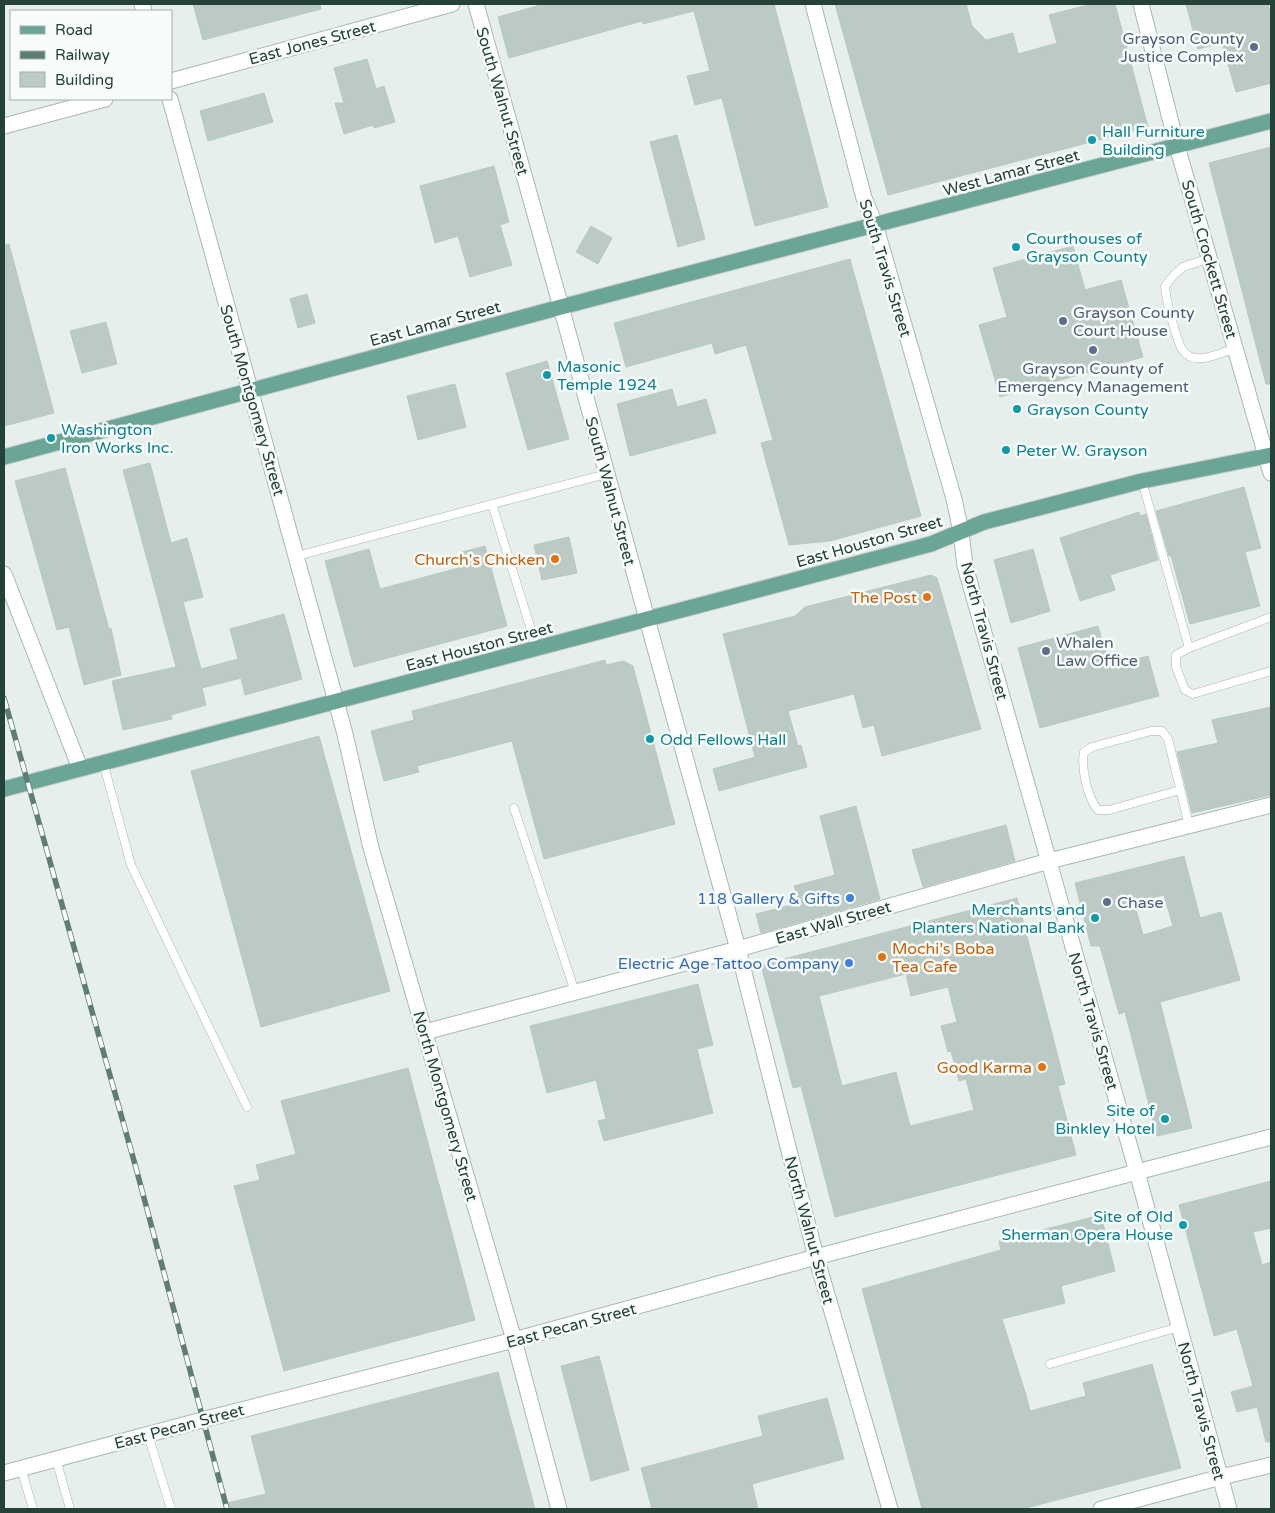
<svg xmlns="http://www.w3.org/2000/svg" width="1275" height="1513" font-family="'Varela Round',sans-serif">
  <style>
    .building { fill: #bbcac4; stroke: #b8c9c2; fill-rule: evenodd }
    .lines { fill: none; stroke-linecap: round; stroke-linejoin: round }
    .service-casing { stroke: #a8b8b2; stroke-width: 9 }
    .minor-casing { stroke: #a8b8b2; stroke-width: 17 }
    .tertiary-casing { stroke: #a8b8b2; stroke-width: 17 }
    .secondary-casing { stroke: #a4bbb3; stroke-width: 17 }
    .primary-casing { stroke: #c2cac8; stroke-width: 17 }
    .service { stroke: #fff; stroke-width: 8 }
    .minor { stroke: #fff; stroke-width: 15 }
    .tertiary { stroke: #fff; stroke-width: 15 }
    .secondary { stroke: #fff; stroke-width: 15 }
    .primary { stroke: #6aa596; stroke-width: 15 }
    .rail-casing { stroke: #5f7d75; stroke-width: 5.5 }
    .rail { stroke: #f7fbf9; stroke-width: 4; stroke-dasharray: 11; stroke-linecap: butt }
    .service-dot { fill: #5c6f8a; stroke: #f7fbf9; stroke-width: 2 }
    .culture-dot { fill: #0f9aa8; stroke: #f7fbf9; stroke-width: 2 }
    .food-dot { fill: #e8710a; stroke: #f7fbf9; stroke-width: 2 }
    .shop-dot { fill: #3f7fe0; stroke: #f7fbf9; stroke-width: 2 }
    .labels { text-anchor: middle; stroke-width: 5; stroke-linejoin: round; paint-order: stroke }
    .service-label { font-size: 16px; fill: #4e5e75; stroke: #f7fbf9; text-anchor: start }
    .street-label { font-size: 16px; fill: #24423a; stroke: #f7fbf9 }
    .culture-label { font-size: 16px; fill: #0d838f; stroke: #f7fbf9; text-anchor: start }
    .food-label { font-size: 16px; fill: #c56008; stroke: #f7fbf9; text-anchor: end }
    .shop-label { font-size: 16px; fill: #366cbe; stroke: #f7fbf9; text-anchor: end }
  </style>
  <rect width="100%" height="100%" fill="#e6efeb"/>
  <path class="building" d="M193,4H320L321,9L203,40Z
    M544,4H774L828,207L755,226L722,98L695,105L687,76L710,71L694,11L643,24L642,21L509,58L498,17Z
    M835,4H966L972,26L986,40L1013,33L1018,54L1057,43L1049,15L1092,4H1115L1148,127L888,195Z
    M1186,4H1268L1271,18V83L1236,92L1222,43L1198,49Z
    M367,59L376,89L384,86L395,122L374,128L373,125L344,134L335,103H344L334,68Z
    M264,93L273,122L208,141L200,111Z
    M677,135L705,239L678,247L650,142Z
    M1271,147V384H1266L1209,163Z
    M494,166L509,222L500,225L512,265L470,277L458,236L435,243L420,186Z
    M591,226L612,238L598,264L576,252Z
    M9,244L54,413L4,426V245Z
    M1073,246L1085,290L1121,280L1143,357L1000,397L979,325L1007,317L993,268Z
    M850,259L921,516L830,541L789,545L761,443L773,440L746,345L715,354L712,343L626,367L614,323Z
    M307,294L315,323L298,328L290,299Z
    M106,322L117,364L82,373L70,331Z
    M547,361L569,439L528,450L506,373Z
    M455,384L466,427L418,440L407,396Z
    M672,389L677,407L706,399L716,433L630,456L617,404Z
    M150,463L171,543L187,538L203,597L183,602L201,669L238,659L230,629L284,614L302,679L245,695L241,678L202,688L206,705L171,715L172,719L123,730L112,681L176,667L123,470Z
    M65,468L109,629L111,628L121,675L84,685L69,627L57,630L15,481Z
    M1244,487L1261,548L1245,552L1260,606L1190,624L1171,556H1169L1156,511Z
    M1139,512L1140,516L1146,514L1158,560L1110,575L1115,590L1080,601L1060,538Z
    M569,537L577,573L542,580L534,545Z
    M485,546L507,626L354,667L325,561L369,549L380,589L466,566L462,552Z
    M1033,549L1050,611L1011,623L994,560Z
    M931,575L937,578L981,729L882,756L874,725L863,728L854,694L788,711L798,746L801,745L807,767L719,791L713,769L755,757L723,634L795,616L805,607Z
    M1098,626L1110,667L1148,656L1159,696L1040,728L1018,648Z
    M605,660L606,665L623,661L633,666L675,824L544,859L512,741L417,766L419,772L384,781L371,731L414,720L412,711Z
    M1271,707V795L1192,813L1177,752L1218,743L1212,720Z
    M319,736L390,991L261,1027L191,771Z
    M856,806L880,899L761,933L756,914L799,903L794,886L835,875L820,816Z
    M1006,825L1015,861L923,887L912,850Z
    M1184,856L1200,918L1221,912L1240,980L1160,1002L1192,1128L1157,1136L1125,1012L1119,1014L1100,946H1091L1075,883ZM1164,895L1173,926L1143,935L1134,902Z
    M1017,898L1065,1084L1058,1086L1076,1155L835,1217L801,1086L793,1088L761,965ZM906,974L911,996L948,987L957,1022L941,1026L948,1052L951,1051L959,1081L966,1079L974,1110L910,1126L896,1072L842,1086L819,996Z
    M698,984L713,1045L697,1049L713,1113L604,1141L598,1121L606,1119L596,1080L547,1093L530,1026Z
    M408,1068L475,1320L284,1371L234,1186L260,1180L256,1165L296,1154L281,1101Z
    M1271,1181V1228L1253,1232L1262,1265L1271,1262V1442H1266L1257,1407L1237,1412L1231,1392L1253,1386L1237,1329L1214,1336L1179,1205Z
    M1101,1215L1115,1271L1061,1286L1065,1303L1002,1319L1026,1395L1030,1411L1086,1396L1083,1383L1152,1364L1181,1468L1022,1509H922L862,1289L1001,1250L999,1241Z
    M599,1356L629,1470L591,1481L561,1366Z
    M498,1372L535,1509H228L227,1503L266,1494L251,1436Z
    M827,1398L844,1459L752,1484L758,1509H652L641,1468L763,1436L758,1416Z"/>
  <g class="lines">
    <defs>
      <path id="service" d="M1210,258L1183,267L1174,275L1165,286C1166,300 1170,313 1174,327C1176,334 1178,343 1182,349C1193,368 1220,353 1235,348
        M1142,481L1189,648
        M492,504L537,649
        M297,556L606,474
        M1271,617L1189,648L1176,655V667L1185,690L1193,694L1271,671
        M103,762L131,865L247,1107
        M1180,790L1109,810H1098C1087,797 1081,768 1084,752L1092,747L1151,731H1162L1168,739L1189,825
        M514,808L575,992
        M1050,1364L1179,1327
        M148,1435L171,1509
        M56,1459L70,1509
        M21,1468L33,1509"/>
      <path id="minor" d="M142,4L144,11
        M1141,4L1177,146L1271,473
        M171,81L452,4
        M170,99L345,734L371,848L514,1340L559,1509
        M4,126L105,99
        M4,574L80,768
        M738,949L816,1257L890,1509
        M425,1032L738,949L1049,861L1271,805
        M1137,1172L1271,1137
        M1221,1477L1271,1465"/>
      <path id="tertiary" d="M476,4L561,307L738,949
        M4,1473L202,1420L514,1340L816,1257L1137,1172
        M1101,1509L1221,1477"/>
      <path id="secondary" d="M813,4L864,198L875,224L954,499L961,532L965,566L1137,1172L1229,1509"/>
      <path id="primary" d="M4,457L561,307L1271,121
        M4,789L931,544L984,522L1142,481L1271,455"/>
    </defs>
    <use href="#service" class="service-casing"/>
    <use href="#minor" class="minor-casing"/>
    <use href="#tertiary" class="tertiary-casing"/>
    <use href="#secondary" class="secondary-casing"/>
    <use href="#primary" class="primary-casing"/>
    <use href="#service" class="service"/>
    <use href="#minor" class="minor"/>
    <use href="#tertiary" class="tertiary"/>
    <use href="#secondary" class="secondary"/>
    <use href="#primary" class="primary"/>
    <defs>
      <path id="rail" d="M4,698L136,1168L227,1509"/>
    </defs>
    <use href="#rail" class="rail-casing"/>
    <use href="#rail" class="rail"/>
  </g>
  <g class="service-dot">
    <circle cx="1254" cy="47" r="5"/>
    <circle cx="1063" cy="321" r="5"/>
    <circle cx="1093" cy="350" r="5"/>
    <circle cx="1046" cy="651" r="5"/>
    <circle cx="1107" cy="902" r="5"/>
  </g>
  <g class="culture-dot">
    <circle cx="1092" cy="140" r="5"/>
    <circle cx="1016" cy="247" r="5"/>
    <circle cx="547" cy="375" r="5"/>
    <circle cx="1017" cy="409" r="5"/>
    <circle cx="51" cy="438" r="5"/>
    <circle cx="1006" cy="450" r="5"/>
    <circle cx="650" cy="739" r="5"/>
    <circle cx="1095" cy="918" r="5"/>
    <circle cx="1165" cy="1119" r="5"/>
    <circle cx="1183" cy="1225" r="5"/>
  </g>
  <g class="food-dot">
    <circle cx="555" cy="559" r="5"/>
    <circle cx="927" cy="597" r="5"/>
    <circle cx="882" cy="957" r="5"/>
    <circle cx="1042" cy="1067" r="5"/>
  </g>
  <g class="shop-dot">
    <circle cx="850" cy="898" r="5"/>
    <circle cx="849" cy="963" r="5"/>
  </g>
  <g class="labels">
    <g class="service-label">
      <text x="1244" y="44" text-anchor="end">Grayson County<tspan x="1244" dy="18">Justice Complex</tspan></text>
      <text x="1073" y="318">Grayson County<tspan x="1073" dy="18">Court House</tspan></text>
      <text x="1093" y="374" text-anchor="middle">Grayson County of<tspan x="1093" dy="18">Emergency Management</tspan></text>
      <text x="1056" y="648">Whalen<tspan x="1056" dy="18">Law Office</tspan></text>
      <text x="1117" y="908">Chase</text>
    </g>
    <g class="street-label">
      <text transform="translate(312 42) rotate(-15)" y="6">East Jones Street</text>
      <text transform="translate(503 101) rotate(74)" y="6">South Walnut Street</text>
      <text transform="translate(1011 172) rotate(-15)" y="6">West Lamar Street</text>
      <text transform="translate(1210 259) rotate(74)" y="6">South Crockett Street</text>
      <text transform="translate(886 268) rotate(73)" y="6">South Travis Street</text>
      <text transform="translate(435 323) rotate(-15)" y="6">East Lamar Street</text>
      <text transform="translate(253 400) rotate(74)" y="6">South Montgomery Street</text>
      <text transform="translate(611 491) rotate(75)" y="6">South Walnut Street</text>
      <text transform="translate(869 541) rotate(-16)" y="6">East Houston Street</text>
      <text transform="translate(985 631) rotate(75)" y="6">North Travis Street</text>
      <text transform="translate(479 646) rotate(-15)" y="6">East Houston Street</text>
      <text transform="translate(833 922) rotate(-16)" y="6">East Wall Street</text>
      <text transform="translate(1094 1021) rotate(74)" y="6">North Travis Street</text>
      <text transform="translate(446 1106) rotate(74)" y="6">North Montgomery Street</text>
      <text transform="translate(810 1230) rotate(75)" y="6">North Walnut Street</text>
      <text transform="translate(571 1325) rotate(-15)" y="6">East Pecan Street</text>
      <text transform="translate(1202 1411) rotate(75)" y="6">North Travis Street</text>
      <text transform="translate(179 1426) rotate(-15)" y="6">East Pecan Street</text>
    </g>
    <g class="culture-label">
      <text x="1102" y="137">Hall Furniture<tspan x="1102" dy="18">Building</tspan></text>
      <text x="1026" y="244">Courthouses of<tspan x="1026" dy="18">Grayson County</tspan></text>
      <text x="557" y="372">Masonic<tspan x="557" dy="18">Temple 1924</tspan></text>
      <text x="1027" y="415">Grayson County</text>
      <text x="61" y="435">Washington<tspan x="61" dy="18">Iron Works Inc.</tspan></text>
      <text x="1016" y="456">Peter W. Grayson</text>
      <text x="660" y="745">Odd Fellows Hall</text>
      <text x="1085" y="915" text-anchor="end">Merchants and<tspan x="1085" dy="18">Planters National Bank</tspan></text>
      <text x="1155" y="1116" text-anchor="end">Site of<tspan x="1155" dy="18">Binkley Hotel</tspan></text>
      <text x="1173" y="1222" text-anchor="end">Site of Old<tspan x="1173" dy="18">Sherman Opera House</tspan></text>
    </g>
    <g class="food-label">
      <text x="545" y="565">Church's Chicken</text>
      <text x="917" y="603">The Post</text>
      <text x="892" y="954" text-anchor="start">Mochi’s Boba<tspan x="892" dy="18">Tea Cafe</tspan></text>
      <text x="1032" y="1073">Good Karma</text>
    </g>
    <g class="shop-label">
      <text x="840" y="904">118 Gallery &amp; Gifts</text>
      <text x="839" y="969">Electric Age Tattoo Company</text>
    </g>
  </g>
  <rect width="1275" height="1513" fill="none" stroke="#24423a" stroke-width="10"/>
  <rect x="10" y="10" width="162" height="90" fill="#f7fbf9" stroke="#a3b1ad"/>
  <rect x="20" y="26" width="25" height="8" fill="#6aa596" stroke="#a3b1ad"/>
  <text x="55" y="35" font-size="15" fill="#24423a">Road</text>
  <rect x="20" y="51" width="25" height="8" fill="#5f7d75" stroke="#a3b1ad"/>
  <text x="55" y="60" font-size="15" fill="#24423a">Railway</text>
  <rect x="20" y="72" width="25" height="15" fill="#bbcac4" stroke="#a3b1ad"/>
  <text x="55" y="85" font-size="15" fill="#24423a">Building</text>
</svg>
